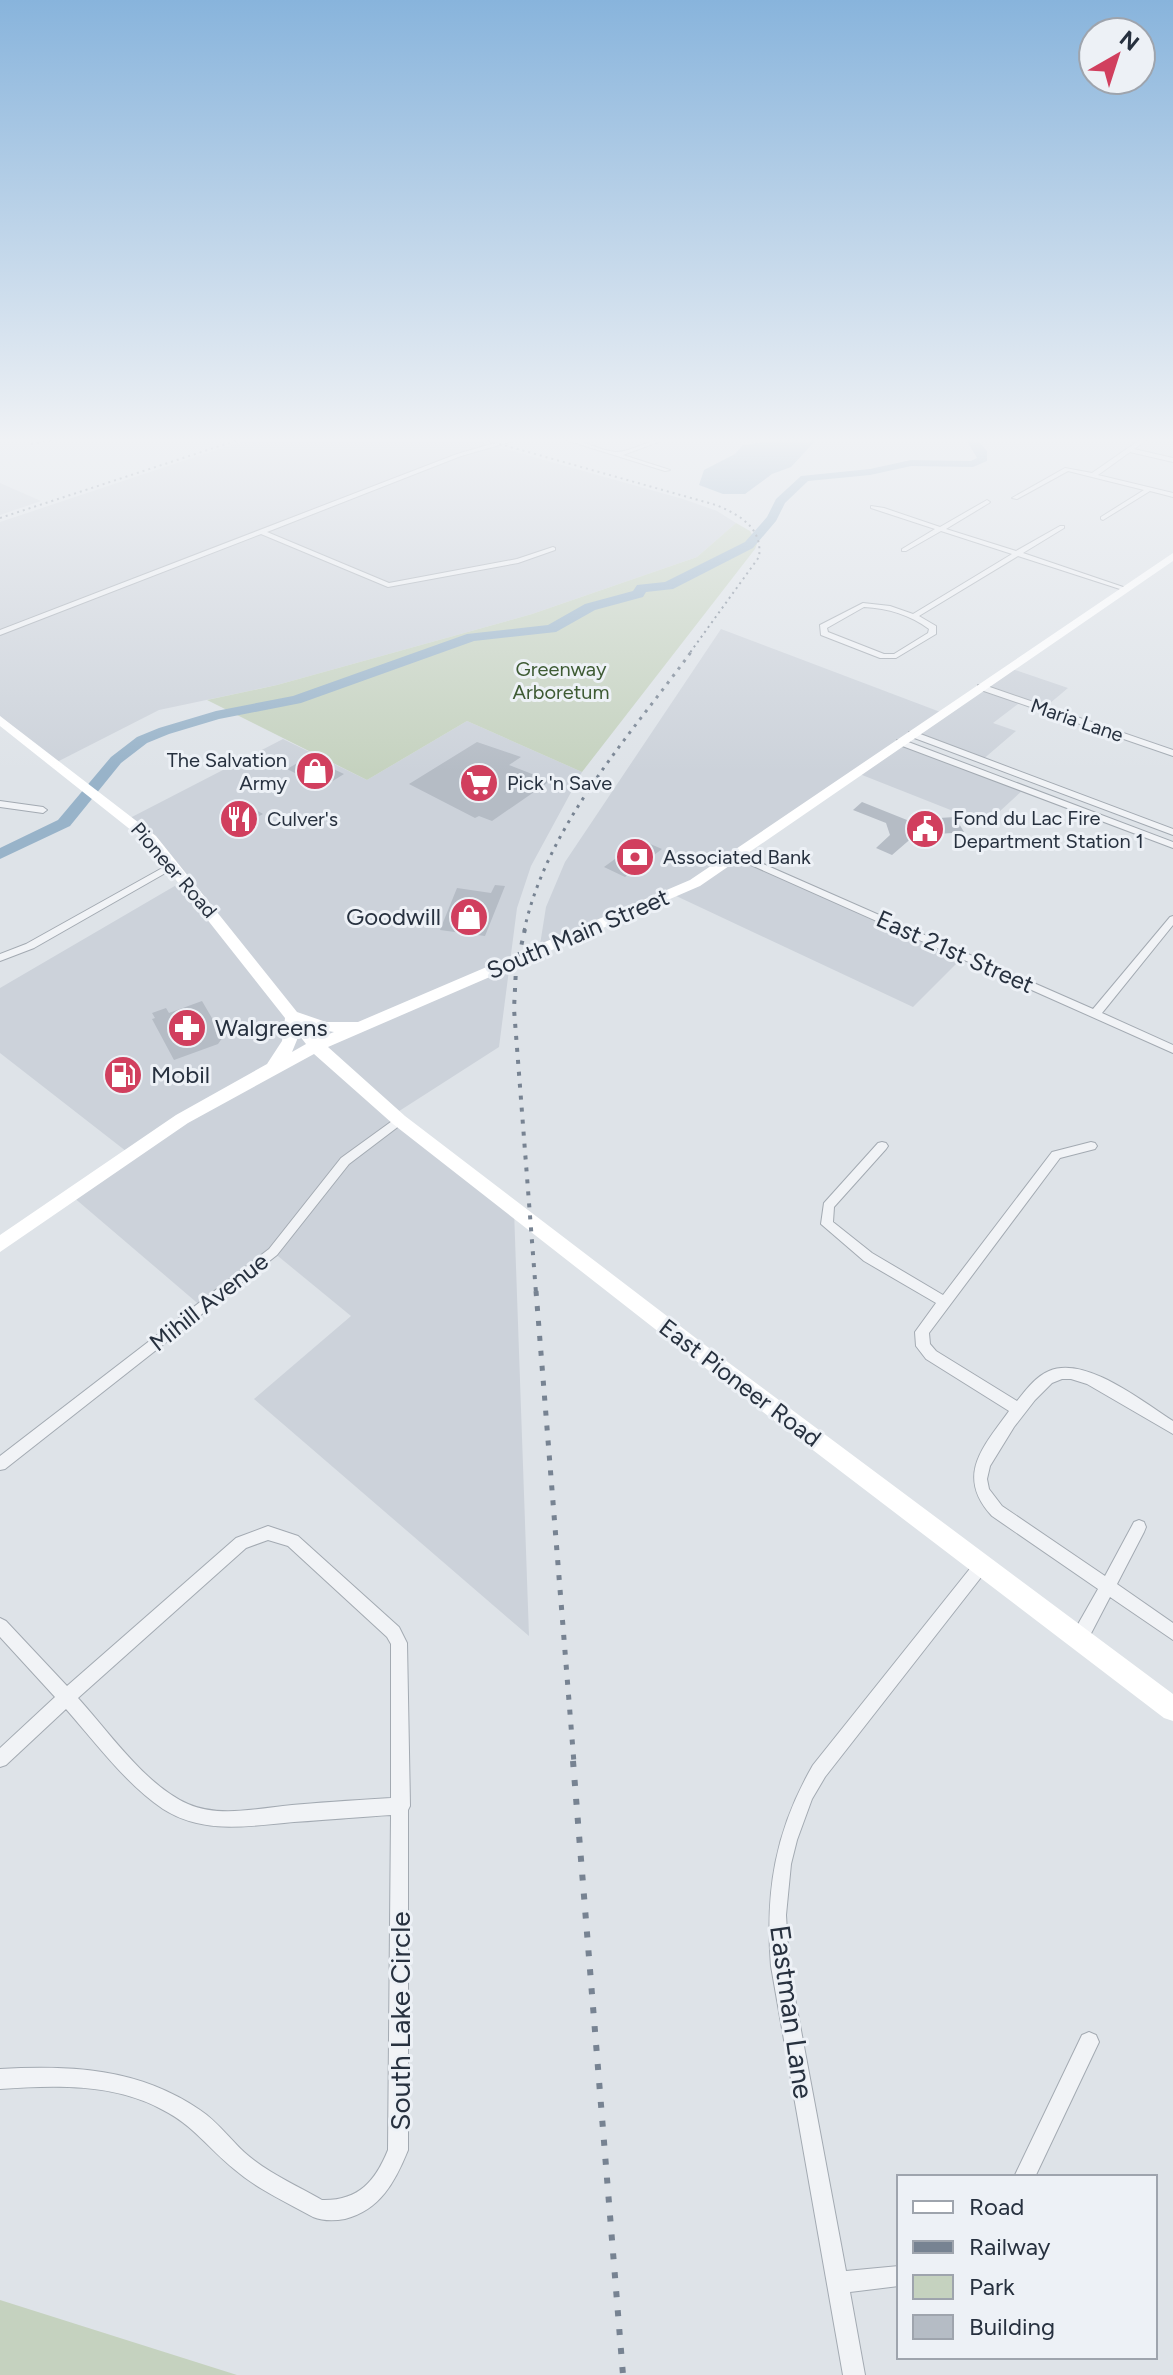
<svg xmlns="http://www.w3.org/2000/svg" width="1173" height="2375" font-family="Figtree,sans-serif">
  <style>
    .built { fill: #ccd2da }
    .green { fill: #c5d2bf }
    .water { fill: #98b3c9 }
    .lines { fill: none; stroke-linecap: round; stroke-linejoin: round }
    .river { fill: #98b3c9; fill-rule: evenodd }
    .building { fill: #b5bcc5 }
    .minor-casing { stroke: #a3aab2; stroke-width: 2 }
    .minor { fill: #f1f3f6; fill-rule: evenodd }
    .secondary { fill: #fff; fill-rule: evenodd }
    .rail-far4 { stroke: #778392; stroke-width: 2; stroke-dasharray: 2 4; stroke-linecap: butt }
    .rail-far3 { stroke: #778392; stroke-width: 3; stroke-dasharray: 3 6; stroke-linecap: butt }
    .rail-far2 { stroke: #778392; stroke-width: 4; stroke-dasharray: 4 8; stroke-linecap: butt }
    .rail-far1 { stroke: #778392; stroke-width: 5; stroke-dasharray: 5 10; stroke-linecap: butt }
    .rail { stroke: #778392; stroke-width: 6; stroke-dasharray: 6 13; stroke-linecap: butt }
    .labels { text-anchor: middle; stroke-width: 6; stroke-linejoin: round; paint-order: stroke }
    .far-park-label { font-size: 20px; fill: #3e5b34; stroke: #edf1f6 }
    .far-street-label { font-size: 20px; fill: #27313f; stroke: #edf1f6 }
    .far-poi-label { font-size: 20px; fill: #27313f; stroke: #edf1f6; text-anchor: start }
    .poi-label { font-size: 24px; fill: #27313f; stroke: #edf1f6; text-anchor: start }
    .street-label { font-size: 24px; fill: #27313f; stroke: #edf1f6 }
    .near-street-label { font-size: 28px; fill: #27313f; stroke: #edf1f6 }
  </style>
  <rect width="100%" height="100%" fill="#dee3e8"/>
  <path class="built" d="M249,439H470L683,499L717,511L736,523L697,557L532,614L277,685L159,710L55,763L0,716V522Z
    M0,483L41,501L0,515Z
    M721,629L943,713L1009,668L1068,688L1043,709L1017,701L1018,704L993,723L1016,731L981,761L912,735L901,742L1024,789L986,824L857,773L737,855L964,956L913,1007L672,894L539,951L546,907L565,862Z
    M467,721L582,772L531,866L517,908L499,1047L393,1115L514,1210L529,1636L254,1399L351,1316L273,1252L202,1307L72,1196L131,1155L0,1053V988L185,880L128,819L283,739L367,780Z"/>
  <path class="green" d="M736,523L750,531L757,544L755,549L582,772L467,721L367,780L207,700L277,685L532,614L697,557Z
    M0,2300L237,2375H0Z"/>
  <path class="water" d="M788,439H817L791,467L772,474L745,494H723L699,485L704,470L735,454L743,445Z"/>
  <g class="lines">
    <path class="river" d="M966,439H977L987,451V461L973,467L911,466L870,475L808,481L785,503L776,521L753,548L673,589L646,592L643,597L595,610L556,632L474,641L301,703L219,719L169,734L147,743L121,763L70,826L0,859V848L58,820L111,757L137,737L159,728L216,711L293,696L467,634L548,625L585,604L633,591L637,585L665,582L745,542L767,517L776,499L801,476L870,469L911,460L971,461L977,458Z"/>
  </g>
  <path class="building" d="M477,742L521,757L509,765L550,781L492,821L479,816L475,818L409,784Z
    M308,757L344,774L323,787L287,769Z
    M862,802L907,820L955,817L964,832L914,836L892,855L876,848L890,835L886,823L853,810Z
    M249,806L263,814L233,830L219,822Z
    M641,840L662,849L625,877L604,867Z
    M495,885L505,886L485,936L440,930L457,888L491,893Z
    M202,1001L223,1037L218,1044L174,1060L152,1019L155,1018L152,1013L166,1008L169,1013Z"/>
  <g class="lines">
    <defs>
      <path id="minor" d="M509,439H520L461,456L267,532L389,583L517,559L553,547L555,548V550L518,563L388,587L261,534L0,635V630L457,454Z
        M563,439C582,439 597,450 615,452C630,453 649,439 666,439L623,455L670,470L665,471Z
        M1141,439H1148L1134,449L1173,458V462L1130,452L1098,475L1173,493V497L1150,491L1103,520L1101,519V517L1144,490L1068,471L1017,499L1012,498L1065,468L1092,473Z
        M987,500L990,502L989,503L946,529L1016,551L1060,526H1064V528L1023,553L1129,589L1123,590L1018,556L919,616L936,626V634L896,658H880L821,635L820,625L863,603L890,606L913,614L1012,554L941,531L906,551H902V549L935,529L871,508V506L884,508L940,527ZM864,607C888,608 910,615 929,629L928,633L894,654H884L828,632L827,628Z
        M978,685H984L1173,750V756L978,689Z
        M909,732H915L1173,829V835L909,736Z
        M897,740H903L1173,842V848L897,744Z
        M0,801L43,807L47,810L43,813L0,807Z
        M736,852L1093,1009L1170,917L1173,916V925L1102,1013L1173,1045V1053L733,857L731,855Z
        M173,862L176,863V867L34,948L0,961V954L26,944Z
        M399,1116L405,1120L403,1123L349,1164L277,1255L5,1469L0,1470V1456L269,1249L341,1158Z
        M882,1142L886,1143L888,1146L886,1149L834,1207L833,1222L872,1253L943,1295L1052,1152L1091,1142L1095,1143L1097,1146L1095,1149L1060,1158L929,1333L930,1344L936,1351L1017,1401C1026,1390 1035,1377 1049,1371C1085,1355 1143,1402 1173,1421V1434L1087,1384L1071,1379H1062L1052,1383L1035,1400L1014,1427L990,1466L987,1479L989,1489L1002,1506L1105,1576L1134,1522L1139,1520L1144,1522L1146,1527L1144,1532L1117,1584L1173,1623V1640L1110,1597L1085,1645L1079,1647L1073,1645L1071,1639L1073,1633L1098,1589L992,1516C955,1476 983,1447 1009,1411L926,1359L916,1346L915,1332L936,1303L864,1261L821,1224L824,1203L878,1143Z
        M268,1526L298,1536L399,1627L407,1643L410,1806L408,1810V2150C395,2182 380,2210 345,2219C334,2221 323,2221 313,2217C286,2202 257,2189 234,2169C209,2149 193,2125 163,2110C114,2083 54,2085 0,2089V2069C71,2065 139,2068 200,2110C217,2121 229,2138 244,2152C266,2172 296,2185 322,2200C358,2201 375,2182 388,2150L391,1815C358,1817 326,1820 294,1822C248,1826 204,1835 163,1809C125,1783 96,1743 66,1709L6,1765L0,1767V1748L55,1697L0,1637V1618L6,1621L67,1686L236,1538ZM268,1540L288,1546L387,1637L391,1644V1798C358,1800 325,1802 292,1805C259,1808 220,1818 188,1804C145,1785 109,1732 78,1698L246,1548Z
        M981,1559L986,1561L989,1566L986,1571L825,1777L812,1799L797,1840L791,1864L786,1915L789,1966L846,2271L899,2266V2286L850,2292L865,2375H843L771,1966C765,1891 775,1831 813,1765L976,1561Z
        M1089,2032L1096,2035L1099,2042L1035,2177H1014L1082,2035Z"/>
    </defs>
    <use href="#minor" class="minor-casing"/>
    <use href="#minor" class="minor"/>
    <path class="secondary" d="M1173,553V561L700,886L328,1047L405,1116L701,1342L1173,1694V1721L1164,1718L687,1354L393,1124L314,1054L188,1123L0,1252V1235L176,1115L267,1064L282,1041L285,1018L146,842L0,726V716L156,836L297,1012L326,1022H358L690,880ZM310,1028L334,1032L319,1038ZM299,1035L306,1044L292,1052Z"/>
    <path class="rail-far4" d="M482,439L716,505C740,515 763,528 759,557L689,654
      M31,444L64,439
      M0,518L241,439"/>
    <path class="rail-far3" d="M524,931C547,825 629,737 691,652"/>
    <path class="rail-far2" d="M525,929L516,969L514,1009L536,1293"/>
    <path class="rail-far1" d="M536,1291L574,1763"/>
    <path class="rail" d="M573,1761L623,2375"/>
  </g>
  <linearGradient id="sky" x2="0" y2="1"><stop stop-color="#88b4dc"/><stop offset="0.57" stop-color="#f0f2f5"/><stop offset="1" stop-color="#f0f2f5" stop-opacity="0"/></linearGradient>
  <rect width="1173" height="772" fill="url(#sky)"/>
  <defs>
    <symbol id="shop-disc" viewBox="-11 -11 22 22"><circle r="9.5" fill="#d13f5e" stroke="#edf1f6"/><path d="M-5-2.5h2.3a2.7 3.5 0 0 1 5.4 0H5L5.5 6h-11ZM-1.5-2.5h3a1.5 2.3 0 0 0-3 0Z" fill="#fff"/></symbol>
    <symbol id="supermarket-disc" viewBox="-11 -11 22 22"><circle r="9.5" fill="#d13f5e" stroke="#edf1f6"/><path d="M-6-5.5h2.5l.6 2H6L4.5 2H-2.5L-4.4-4H-6ZM-1.5 3.2a1.3 1.3 0 1 0 .1 0ZM3 3.2a1.3 1.3 0 1 0 .1 0Z" fill="#fff"/></symbol>
    <symbol id="restaurant-disc" viewBox="-11 -11 22 22"><circle r="9.5" fill="#d13f5e" stroke="#edf1f6"/><path d="M-5-6h1v4h1v-4h1v4h1v-4h1v5L-1.5 .5V6h-2V.5L-5-1ZM5-6V6H3V1.5H1.5Q1.5-4 5-6Z" fill="#fff"/></symbol>
    <symbol id="civic-disc" viewBox="-11 -11 22 22"><circle r="9.5" fill="#d13f5e" stroke="#edf1f6"/><path d="M-.6-6.5H3V-4.5H.6V-3L4-1V1h2V6H-6V1h2V-1L-.6-3ZM-1.2 2.5V6h2.4V2.5Z" fill="#fff"/></symbol>
    <symbol id="bank-disc" viewBox="-11 -11 22 22"><circle r="9.5" fill="#d13f5e" stroke="#edf1f6"/><path d="M-6-4H6V4H-6ZM0-2.3a2.3 2.3 0 1 0 0 4.6a2.3 2.3 0 1 0 0-4.6Z" fill="#fff"/></symbol>
    <symbol id="pharmacy-disc" viewBox="-11 -11 22 22"><circle r="9.5" fill="#d13f5e" stroke="#edf1f6"/><path d="M-2-6h4v4h4v4h-4v4h-4v-4h-4v-4h4Z" fill="#fff"/></symbol>
    <symbol id="fuel-disc" viewBox="-11 -11 22 22"><circle r="9.5" fill="#d13f5e" stroke="#edf1f6"/><path d="M-5.5-6h7V0h2V4h1.3V-2.5L3-4.5l.8-.8L6-3V5H2.5V1h-1V6h-7ZM-4.2-4.7v3.2H.2V-4.7Z" fill="#fff"/></symbol>
  </defs>
  <g fill-rule="evenodd">
    <use href="#shop-disc" x="293" y="749" width="44" height="44"/>
    <use href="#supermarket-disc" x="457" y="761" width="44" height="44"/>
    <use href="#restaurant-disc" x="217" y="797" width="44" height="44"/>
    <use href="#civic-disc" x="903" y="807" width="44" height="44"/>
    <use href="#bank-disc" x="613" y="835" width="44" height="44"/>
    <use href="#shop-disc" x="447" y="895" width="44" height="44"/>
    <use href="#pharmacy-disc" x="165" y="1006" width="44" height="44"/>
    <use href="#fuel-disc" x="101" y="1053" width="44" height="44"/>
  </g>
  <g class="labels">
    <g class="far-park-label">
      <text x="561" y="676">Greenway<tspan x="561" dy="23">Arboretum</tspan></text>
    </g>
    <g class="far-street-label">
      <text transform="translate(1077 720) rotate(19)" y="7">Maria Lane</text>
      <text transform="translate(174 870) rotate(49)" y="7">Pioneer Road</text>
    </g>
    <g class="far-poi-label">
      <text x="287" y="767" text-anchor="end">The Salvation<tspan x="287" dy="23">Army</tspan></text>
      <text x="507" y="790">Pick 'n Save</text>
      <text x="953" y="825">Fond du Lac Fire<tspan x="953" dy="23">Department Station 1</tspan></text>
      <text x="267" y="826">Culver's</text>
      <text x="663" y="864">Associated Bank</text>
    </g>
    <g class="poi-label">
      <text x="441" y="925" text-anchor="end">Goodwill</text>
      <text x="215" y="1036">Walgreens</text>
      <text x="151" y="1083">Mobil</text>
    </g>
    <g class="street-label">
      <text transform="translate(578 934) rotate(-23)" y="8">South Main Street</text>
      <text transform="translate(955 952) rotate(24)" y="8">East 21st Street</text>
      <text transform="translate(209 1302) rotate(-38)" y="8">Mihill Avenue</text>
      <text transform="translate(740 1383) rotate(37)" y="8">East Pioneer Road</text>
    </g>
    <g class="near-street-label">
      <text transform="translate(792 2012) rotate(82)" y="10">Eastman Lane</text>
      <text transform="translate(400 2021) rotate(-90)" y="10">South Lake Circle</text>
    </g>
  </g>
  <rect x="897" y="2175" width="260" height="184" fill="#edf1f6" stroke="#9ea4ad" stroke-width="2"/>
  <rect x="913" y="2201" width="40" height="12" fill="#ffffff" stroke="#9ea4ad" stroke-width="2"/>
  <text x="969" y="2215" font-size="24" fill="#27313f">Road</text>
  <rect x="913" y="2241" width="40" height="12" fill="#778392" stroke="#9ea4ad" stroke-width="2"/>
  <text x="969" y="2255" font-size="24" fill="#27313f">Railway</text>
  <rect x="913" y="2275" width="40" height="24" fill="#c5d2bf" stroke="#9ea4ad" stroke-width="2"/>
  <text x="969" y="2295" font-size="24" fill="#27313f">Park</text>
  <rect x="913" y="2315" width="40" height="24" fill="#b5bcc5" stroke="#9ea4ad" stroke-width="2"/>
  <text x="969" y="2335" font-size="24" fill="#27313f">Building</text>
  <g transform="translate(1117 56) rotate(39)"><circle r="38" fill="#edf1f6" stroke="#9ea4ad" stroke-width="2"/>
  <path d="M0-6L14 30L0 20L-14 30Z" fill="#d13f5e"/>
  <text y="-12" font-size="22" font-weight="bold" text-anchor="middle" fill="#27313f">N</text>
  </g>
</svg>
